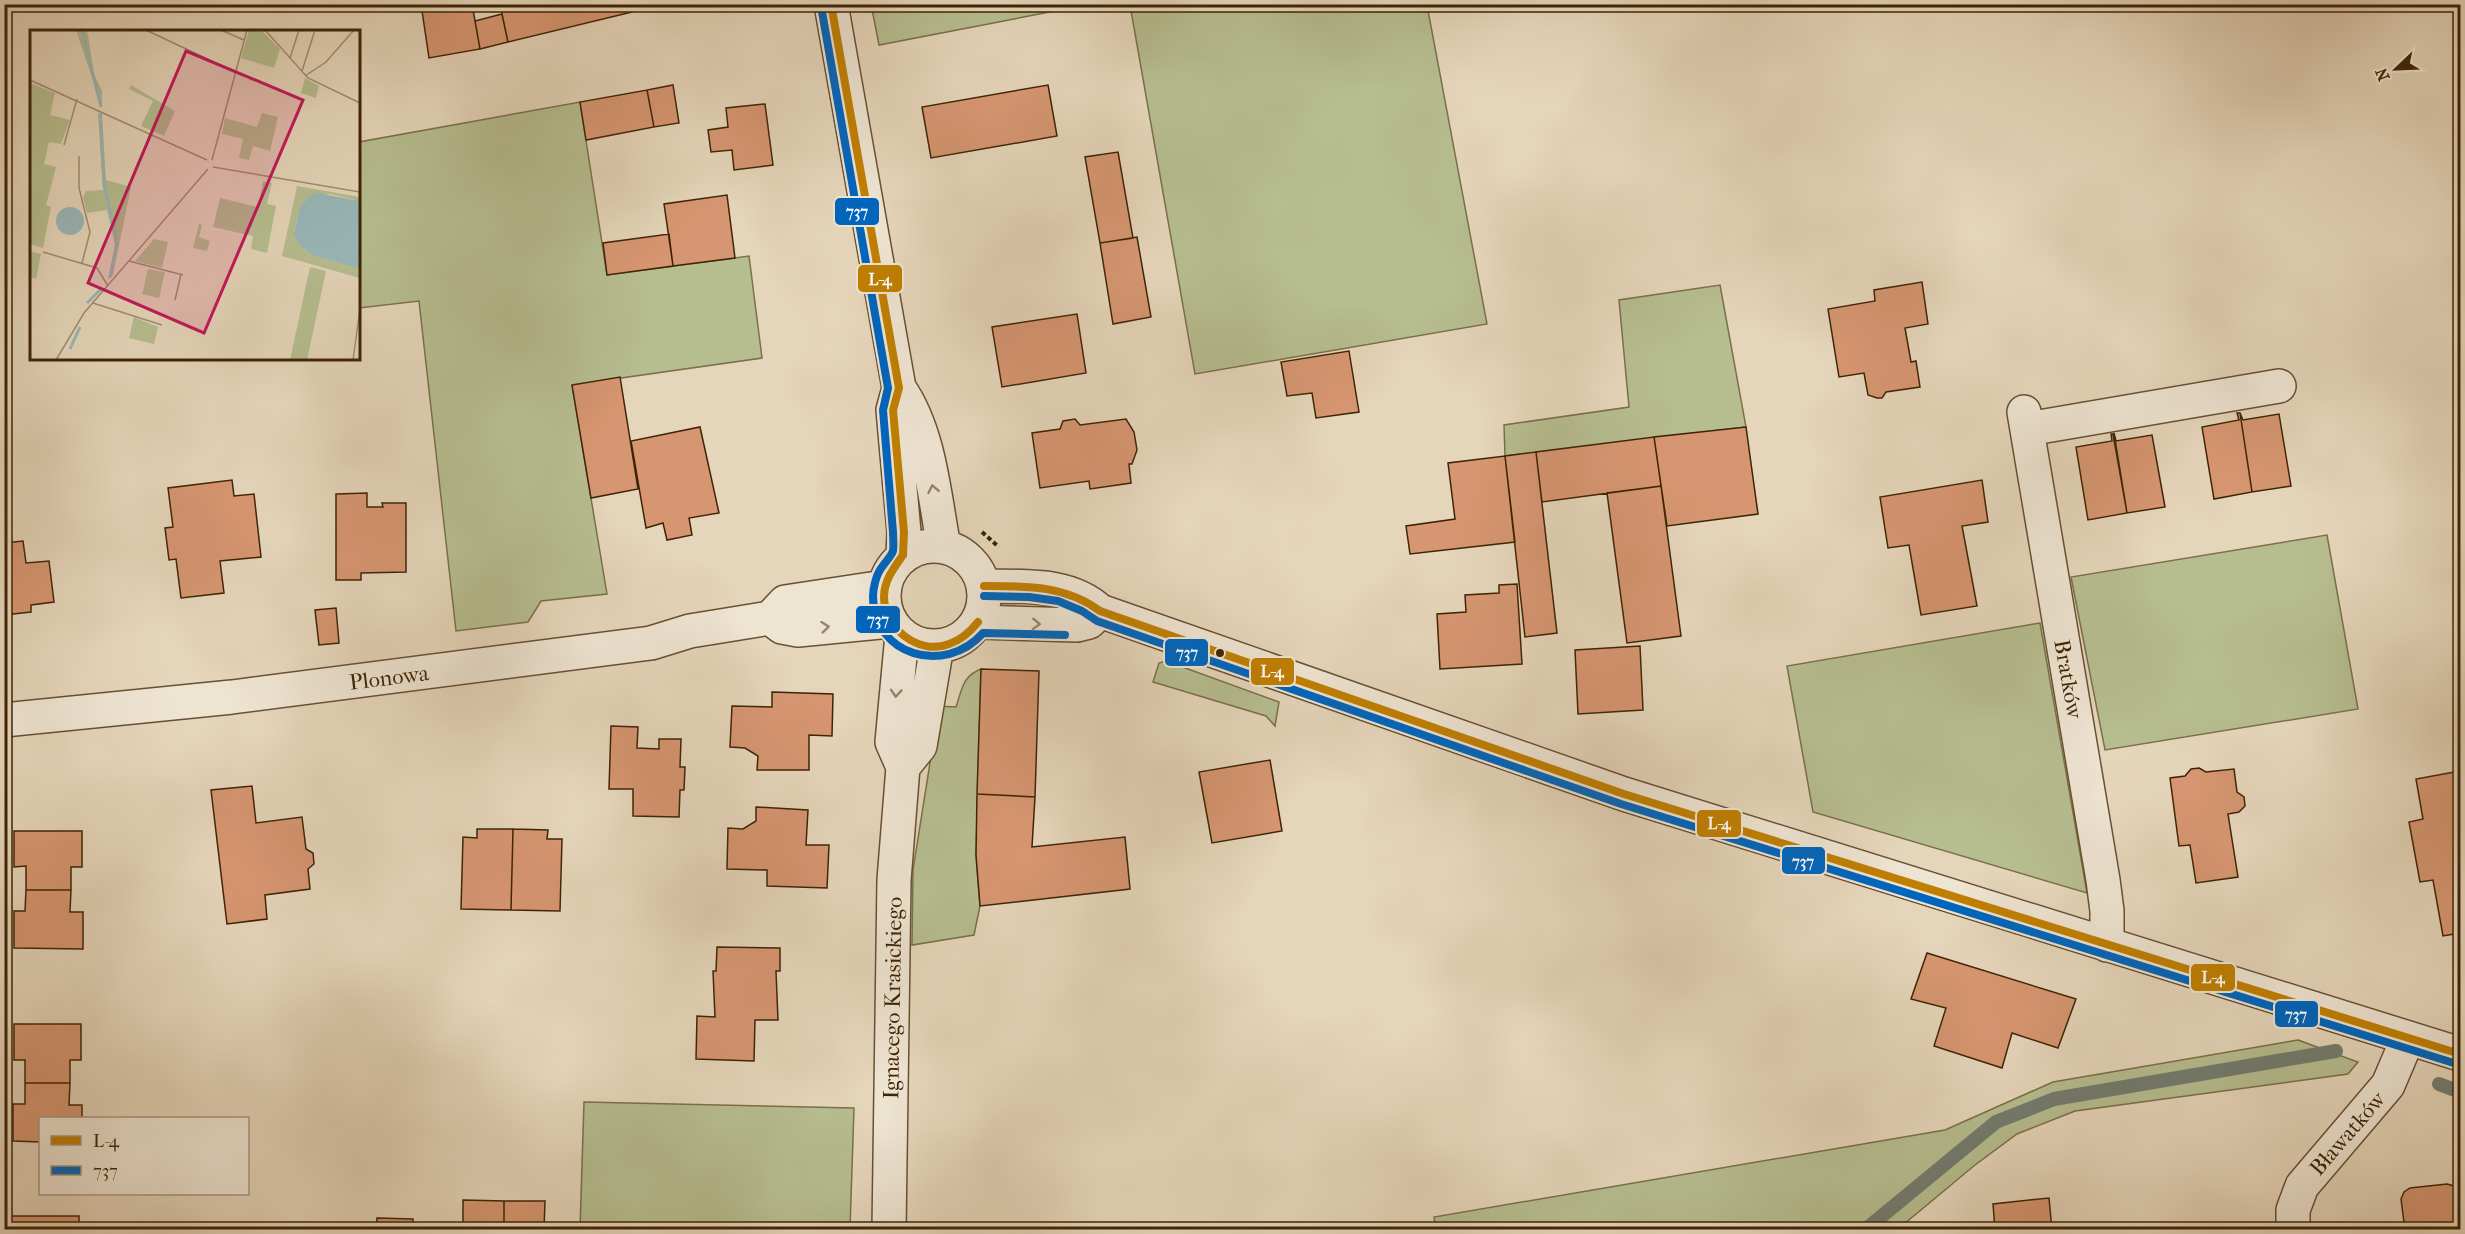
<svg xmlns="http://www.w3.org/2000/svg" width="2465" height="1234" font-family="'IM FELL French Canon',serif">
  <style>
    .grass { fill: #b6bd8f; stroke: #7a704a; stroke-width: 1.5 }
    .lines { fill: none; stroke-linecap: round; stroke-linejoin: round }
    .stream { stroke: #747c70; stroke-width: 14 }
    .building { fill: #d69671; stroke: #3e2405; stroke-width: 1.5 }
    .minor-casing { stroke: #685032; stroke-width: 36 }
    .path { stroke: #3e2405; stroke-width: 4; stroke-dasharray: 4.5 3; stroke-linecap: butt }
    .minor { stroke: #eee4d2; stroke-width: 33 }
    .bus-1-casing { stroke: #eee4d2; stroke-width: 12 }
    .bus-2-casing { stroke: #eee4d2; stroke-width: 12 }
    .bus-1 { stroke: #c07f02; stroke-width: 8 }
    .bus-2 { stroke: #0065bd; stroke-width: 8 }
    .oneway { stroke: #96846c }
    .bus-dot { fill: #3e2405; stroke: #eee4d2; stroke-width: 2 }
    .labels { text-anchor: middle; stroke-width: 6; stroke-linejoin: round; paint-order: stroke }
    .street-label { font-size: 22px; fill: #3e2405; stroke: #eee4d2 }
    .inset-river { fill: none; stroke: #98b7b8; stroke-width: 3 }
    .inset-road { fill: none; stroke: #a28e72; stroke-width: 1.5 }
    .view { fill: #c2185b; fill-opacity: 0.15; stroke: #c2185b; stroke-width: 3 }
    .inset-edge { fill: none; stroke: #3e2405; stroke-width: 3 }
    .line-badge { stroke: #eee4d2; stroke-width: 2 }
    .badge-label { font-size: 16px; text-anchor: middle; font-weight: bold; fill: #fff }
  </style>
  <rect width="100%" height="100%" fill="#e5d5ba"/>
  <filter id="stains"><feTurbulence type="fractalNoise" baseFrequency=".00333" numOctaves="4"/><feColorMatrix values="0 0 0 0 .2 0 0 0 0 .09 0 0 0 0 .02 0 0 0 .5 -.17"/></filter>
  <radialGradient id="worn" r=".72"><stop offset=".6" stop-color="#630" stop-opacity="0"/><stop offset="1" stop-color="#630" stop-opacity=".3"/></radialGradient>
  <path class="grass" d="M871,4H1086V5L879,45Z
    M1130,5H1427L1487,324L1195,374Z
    M580,102L607,275L749,256L762,358L572,385L607,594L541,601L528,622L456,631L419,301L359,308V142Z
    M1720,285L1746,427L1505,456L1504,425L1629,407L1619,300Z
    M2327,535L2358,709L2105,750L2071,577Z
    M2040,623L2087,893L1813,812L1787,666Z
    M1166,661L1279,702L1275,726L1266,716L1153,682L1159,663Z
    M981,669L976,855L980,906L974,935L912,945L913,870L939,706L956,707C962,690 962,676 981,669Z
    M2298,1040L2358,1062L2348,1074L2075,1111L2017,1134L1975,1165L1898,1229H1436L1434,1217L1945,1130L2053,1082Z
    M584,1102L854,1108L850,1229H580Z"/>
  <g class="lines">
    <path class="stream" d="M2439,1084L2460,1092
      M1865,1230L1996,1122L2054,1099L2336,1051"/>
  </g>
  <path class="building" d="M421,4H472L480,49L429,58Z
    M525,4H665L508,42L501,10Z
    M502,14L508,42L480,49L475,21Z
    M673,85L679,123L654,127L647,90Z
    M1048,85L1057,136L931,158L922,107Z
    M647,90L654,127L586,140L580,102Z
    M765,104L773,165L734,170L732,150L711,152L708,130L728,127L726,108Z
    M1118,152L1133,238L1100,243L1085,157Z
    M727,195L735,258L673,266L664,204Z
    M669,234L673,266L607,275L603,243Z
    M1137,237L1151,317L1113,324L1100,243Z
    M1922,282L1928,324L1905,328L1911,362L1916,361L1920,387L1886,392L1882,398H1877L1868,395L1864,373L1839,377L1828,309L1875,301L1874,290Z
    M1077,314L1086,373L1002,387L992,327Z
    M1349,351L1359,412L1316,418L1312,393L1287,396L1281,362Z
    M620,377L638,489L591,498L572,385Z
    M2237,413H2240L2252,492L2214,499L2202,427L2239,420Z
    M2240,413L2243,420L2279,414L2291,486L2252,492Z
    M1075,419L1080,425L1126,419L1134,432L1137,450L1132,464H1129L1131,483L1090,489L1089,481L1040,488L1032,433L1060,429L1063,421Z
    M700,427L719,513L689,518L692,535L667,540L663,523L646,528L631,441Z
    M1746,427L1758,514L1667,526L1654,437Z
    M2114,433L2116,441L2152,435L2165,507L2127,513Z
    M2111,434H2113L2127,513L2088,520L2076,447L2112,441Z
    M1654,437L1661,486L1542,502L1536,452Z
    M1536,452L1557,633L1525,637L1505,456Z
    M1505,456L1515,542L1410,554L1406,526L1455,519L1448,463Z
    M232,480L234,496L254,494L261,557L220,561L224,593L181,598L176,559L169,560L165,528L173,527L168,488Z
    M1982,480L1988,522L1962,526L1977,606L1921,615L1909,545L1888,548L1880,497Z
    M1661,486L1681,636L1627,643L1607,493Z
    M367,493V507H383L382,503H406V572L361,573V580H336V494Z
    M23,541L26,563L49,561L54,602L31,605V612L4,615V543Z
    M1517,584L1522,664L1440,669L1437,614L1466,612L1465,595L1499,593V585Z
    M336,608L339,643L319,645L315,610Z
    M1640,646L1643,710L1578,714L1575,650Z
    M981,669L1039,671L1035,797L977,794Z
    M772,692L833,694L832,736L809,735V770H757L758,756L745,748L730,747L732,706L772,707Z
    M611,726L638,727L637,748L659,749V739H681L680,767H685L684,790H680L679,817L633,816V789H609Z
    M1270,760L1282,831L1212,843L1199,772Z
    M2199,768L2206,772L2234,769L2237,792L2244,797L2245,806L2239,812L2228,814L2238,877L2196,883L2190,845L2179,846L2170,778L2185,776L2191,769Z
    M2460,771V933L2443,936L2433,880L2420,882L2409,822L2423,819L2416,779Z
    M252,786L256,823L302,817L306,849L313,853L314,864L308,869L310,889L265,895L267,919L227,924L211,790Z
    M977,794L1035,797L1032,847L1125,837L1130,889L980,906L976,855Z
    M756,807L808,810L806,845H829L827,888L767,886V870L727,869L728,828L743,829L756,821Z
    M477,829H513L511,910L461,909L463,837L477,838Z
    M513,829L548,830L547,839H562L560,911L511,910Z
    M14,831H82V867H71V890H26V866L14,867Z
    M26,890H71L70,912H83V949L14,948V911H25Z
    M717,947L780,948V971H776L778,1020H755L754,1061L696,1059L697,1016L715,1017L713,971H716Z
    M1927,953L2076,999L2058,1048L2012,1033L2002,1068L1934,1046L1946,1008L1911,999Z
    M14,1024H81V1060H70V1083H25V1060H14Z
    M25,1083H70L69,1105H82V1118H40V1142L13,1141V1104H25Z
    M2447,1184L2454,1186L2458,1193L2460,1230H2405L2401,1199L2404,1192L2410,1188Z
    M2049,1198L2052,1230H1995L1993,1204Z
    M463,1200L504,1201V1230H463Z
    M504,1201H545L544,1230H504Z
    M11,1216H79V1230H12Z
    M377,1218L413,1219V1230H376Z"/>
  <g class="lines">
    <defs>
      <path id="minor" d="M831,4L899,388C930,432 934,495 944,547
        M899,388L893,410L904,532L903,555
        M2024,412L2103,880L2107,911V945
        M2027,429L2279,386
        M884 596a50 50 0 1 1 100 0a50 50 0 1 1-100 0Z
        M984,586C1023,587 1069,582 1100,611L1624,794L2460,1054
        M770,618L782,627L798,630L890,621
        M978,622L1077,625L1089,622L1100,611
        M4,720L232,697L651,643L690,631L770,618L785,602L884,587
        M903,767L920,746L937,646
        M889,1230L894,880L903,767L892,742L902,635
        M2293,1230V1210L2302,1186L2388,1085L2408,1038"/>
    </defs>
    <use href="#minor" class="minor-casing"/>
    <path class="path" d="M982,532L999,547"/>
    <use href="#minor" class="minor"/>
    <defs>
      <path id="bus-1" d="M831,4L899,388L893,410L904,532L903,555
        M903,555C894,568 884,580 884,597C884,628 919,656 949,644C961,640 970,632 978,622
        M984,586C1026,586 1065,585 1100,611L1624,794L2460,1054"/>
      <path id="bus-2" d="M821,6L888,388L883,410L893,532C893,538 894,545 893,551C891,557 884,563 880,570C876,576 873,589 873,596C873,656 945,676 983,633L1065,635
        M984,596L1029,597L1058,601L1082,611L1097,621L1621,804L2457,1064"/>
    </defs>
    <use href="#bus-1" class="bus-1-casing"/>
    <use href="#bus-2" class="bus-2-casing"/>
    <use href="#bus-1" class="bus-1"/>
    <use href="#bus-2" class="bus-2"/>
  </g>
  <defs><path id="oneway-chevron" d="M-2-3.5L2.5 0L-2 3.5" fill="none" stroke-width="1.6" stroke-linecap="round" stroke-linejoin="round" transform="scale(1.5)"/></defs>
  <g class="oneway">
    <use href="#oneway-chevron" transform="translate(933 489) rotate(-101)"/>
    <use href="#oneway-chevron" transform="translate(1036 624) rotate(2)"/>
    <use href="#oneway-chevron" transform="translate(825 627) rotate(-6)"/>
    <use href="#oneway-chevron" transform="translate(896 693) rotate(94)"/>
  </g>
  <circle class="bus-dot" cx="1220" cy="653" r="5"/>
  <g class="labels">
    <g class="street-label">
      <text transform="translate(389 677) rotate(-7)" y="8">Plonowa</text>
      <text transform="translate(2069 679) rotate(80)" y="8">Bratków</text>
      <text transform="translate(892 998) rotate(-89)" y="8">Ignacego Krasickiego</text>
      <text transform="translate(2347 1133) rotate(-49)" y="8">Bławatków</text>
    </g>
  </g>
  <g transform="translate(30 30)">
    <rect width="330" height="330" fill="#e5d5ba"/>
    <path d="M46,0H56L58,5L64,44L72,61V78ZM219,0H231L250,19L244,38L211,28ZM0,53L25,63L20,85L40,90L31,114L19,112L14,134L26,137L16,175L21,177L13,218L0,214ZM101,55L145,81L134,106L111,96L123,71L99,59ZM68,83H72L76,150L101,157L83,245L78,250L85,215L77,180L57,183L53,167L56,161L73,160ZM232,83L248,87L240,121L223,116L219,130L209,128L213,109L192,104L195,88L227,97ZM233,151L242,153L237,174L246,176L237,223L221,219L223,206L183,197L190,168L228,177ZM169,194L172,195L169,207L180,211L177,221L163,218ZM124,209L138,212L132,238L105,231ZM0,221L11,224L6,249L0,247ZM280,237L296,241L277,330H260ZM118,239L135,242L129,268L112,264ZM104,287L128,297L124,314L99,308Z" fill="#b6bd8f"/>
    <path d="M275,48L289,56L286,68L271,63Z" fill="#b6bd8f"/>
    <path d="M267,156L330,167V171L300,164L279,166L270,177L264,203L274,219L330,239V248L252,226Z" fill="#b6bd8f"/>
    <path d="M288,163L330,171V239L283,225L268,214L264,203L270,177L279,166ZM26 191a14 14 0 1 1 28 0a14 14 0 1 1-28 0Z" fill="#98b7b8"/>
    <path class="inset-river" d="M52,0L71,77M70,84L74,153L87,213L80,247M57,273L71,259M40,319L50,297"/>
    <path class="inset-road" d="M116,0L205,42M191,0L214,10M235,0L278,48L330,73M260,28L269,0M272,41L285,0M275,46L296,32L324,0M0,50L177,130M34,115L47,69M49,126V158L60,202L52,233M182,130L217,0M183,137L330,162M13,222L67,238L78,256M99,231L153,245M145,270L151,244M63,273L132,295M26,330L54,283L178,139M323,330L330,279"/>
    <path class="view" d="M156,21L273,70L174,303L58,253Z"/>
    <rect width="330" height="330" class="inset-edge"/>
  </g>
  <g class="line-badge">
    <rect x="834" y="197" width="46" height="29" rx="6" fill="#0065bd"/>
    <rect x="857" y="264" width="46" height="29" rx="6" fill="#c07f02"/>
    <rect x="855" y="605" width="46" height="29" rx="6" fill="#0065bd"/>
    <rect x="1164" y="638" width="45" height="29" rx="6" fill="#0065bd"/>
    <rect x="1250" y="657" width="45" height="29" rx="6" fill="#c07f02"/>
    <rect x="1696" y="809" width="46" height="29" rx="6" fill="#c07f02"/>
    <rect x="1781" y="846" width="45" height="29" rx="6" fill="#0065bd"/>
    <rect x="2190" y="963" width="46" height="29" rx="6" fill="#c07f02"/>
    <rect x="2274" y="1000" width="45" height="28" rx="6" fill="#0065bd"/>
  </g>
  <g class="badge-label">
    <text x="857" y="217">737</text>
    <text x="880" y="285">L-4</text>
    <text x="878" y="625">737</text>
    <text x="1187" y="658">737</text>
    <text x="1272" y="677">L-4</text>
    <text x="1719" y="829">L-4</text>
    <text x="1803" y="867">737</text>
    <text x="2213" y="983">L-4</text>
    <text x="2296" y="1020">737</text>
  </g>
  <rect width="2465" height="1234" fill="none" stroke="#e5d5ba" stroke-width="24"/>
  <rect x="6" y="6" width="2453" height="1222" fill="none" stroke="#3e2405" stroke-width="3"/>
  <rect x="12" y="12" width="2441" height="1210" fill="none" stroke="#3e2405" stroke-width="1.5"/>
  <rect x="39" y="1117" width="210" height="78" fill="#eee4d2" stroke="#a89780" stroke-width="1.5"/>
  <rect x="51" y="1136" width="30" height="9" fill="#c07f02" stroke="#a89780" stroke-width="1.5"/>
  <text x="93" y="1147" font-size="18" fill="#3e2405">L-4</text>
  <rect x="51" y="1166" width="30" height="9" fill="#0065bd" stroke="#a89780" stroke-width="1.5"/>
  <text x="93" y="1177" font-size="18" fill="#3e2405">737</text>
  <g transform="translate(2396 69) rotate(247)" stroke="#eee4d2" stroke-width="4.5" paint-order="stroke">
  <path d="M0-4.5L10 22L0 15L-10 22Z" fill="#3e2405"/>
  <text y="-9" font-size="16" font-weight="bold" text-anchor="middle" fill="#3e2405">N</text>
  </g>
  <rect width="100%" height="100%" filter="url(#stains)"/>
  <rect width="100%" height="100%" fill="url(#worn)"/>
</svg>
